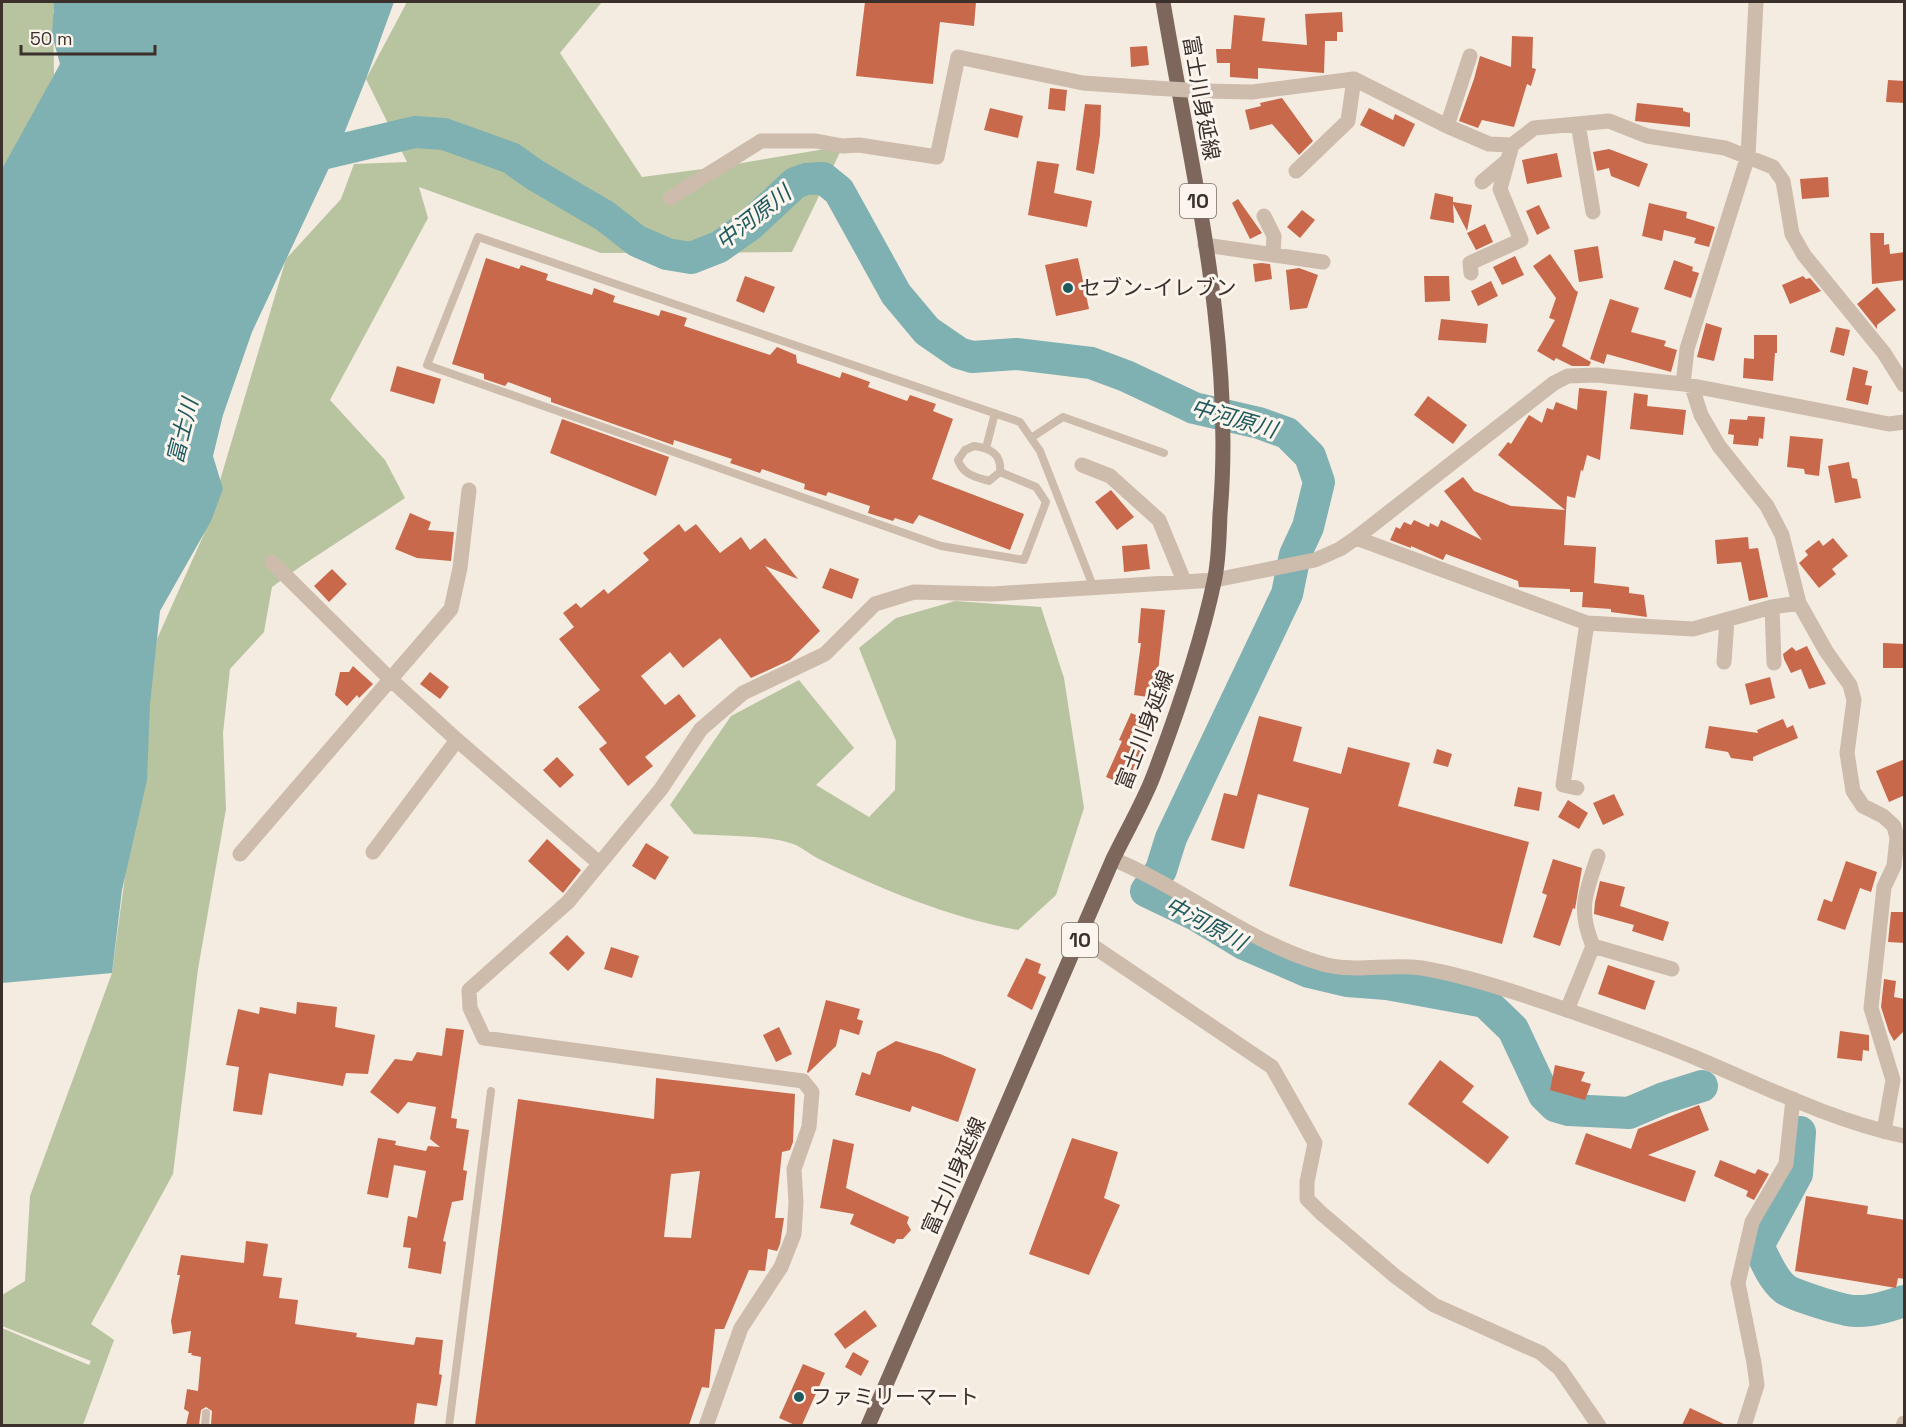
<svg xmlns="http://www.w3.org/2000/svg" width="1906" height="1427" font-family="'Space Grotesk','Noto Sans JP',sans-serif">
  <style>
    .green { fill: #b8c4a0 }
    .water { fill: #7fb0b2 }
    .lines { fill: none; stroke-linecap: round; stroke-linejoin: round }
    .river { stroke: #7fb0b2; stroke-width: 32 }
    .building { fill: #c8694b; fill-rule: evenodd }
    .service { stroke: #cdbbac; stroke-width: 8 }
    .minor { stroke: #cdbbac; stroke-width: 15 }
    .tertiary { stroke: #cdbbac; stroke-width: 15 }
    .primary { stroke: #7d675c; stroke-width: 15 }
    .minor-bridge { stroke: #cdbbac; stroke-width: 15 }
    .poi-dot { fill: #1f5a5e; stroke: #fbf5ee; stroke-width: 2 }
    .labels { text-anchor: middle; stroke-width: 6; stroke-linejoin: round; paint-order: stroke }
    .shield { fill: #fbf5ee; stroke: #756b66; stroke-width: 1.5 }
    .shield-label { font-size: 20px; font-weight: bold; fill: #3b302b }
    .street-label { font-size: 21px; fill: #3b302b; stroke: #fbf5ee }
    .poi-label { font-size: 21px; fill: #3b302b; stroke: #fbf5ee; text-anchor: start }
    .water-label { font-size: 22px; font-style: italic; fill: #1f5a5e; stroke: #fbf5ee }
  </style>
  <rect width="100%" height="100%" fill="#f4ebe1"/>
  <path class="green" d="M2,2H56L53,11L54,75L2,177Z
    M407,2H602L560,53L642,177L718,167L843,146L792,252L601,253L419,187L428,218L330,400L385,460L405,498C361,528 315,555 272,587L264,632L230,669L223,733L226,809L198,969L173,1174L91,1324L114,1340L83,1425H2V1328L89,1365L91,1361L2,1326V1295L25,1281L30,1196L112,973L157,639L204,534L286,259L341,199L354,164L407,162L366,79Z
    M955,601L1041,607L1064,678L1084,808L1056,895L1018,930C948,917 880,889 817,858C809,854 802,847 793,844C770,835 720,836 694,834L670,805L731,716L799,680L854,748L816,785L869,817L895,790L896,741L859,648L896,618Z"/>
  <path class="water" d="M54,2H394L366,79L337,151L252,332L223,415L213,456L223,489L211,521L160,611L150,704L147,780L122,890L112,973L2,983V169L60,64L52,35Z"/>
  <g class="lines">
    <path class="river" d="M297,160L415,132L444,134L511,158L535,175L605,216L637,241L667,254L691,258L719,247L750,225L795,183L806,179L823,178L839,191L896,294L927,331L959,353L972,357L1016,354L1091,363L1126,376L1194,408L1259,423L1287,433L1310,456L1319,482L1308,527L1295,555L1287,594L1171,838L1161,870L1146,891L1196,915L1244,944L1309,972L1347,981L1387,984L1485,1002L1513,1029L1544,1095L1555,1106L1569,1110L1629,1113L1664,1098L1702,1086
      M1800,1132L1797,1174L1758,1246C1765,1259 1772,1279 1785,1289C1792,1295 1844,1311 1855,1311C1871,1312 1889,1306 1904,1301"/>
  </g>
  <path class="building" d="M865,2H976L974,26L940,22L933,84L856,76Z
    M1342,12L1343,32H1337V41H1325L1324,73L1258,68V79L1230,77V63H1217L1216,49H1231L1234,15L1265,18L1262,41L1307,45L1305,14Z
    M1512,36L1533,37L1532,68L1536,69L1531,86L1527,84L1514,127L1482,120L1478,128L1459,121L1474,79L1480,56L1511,67Z
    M1147,46L1149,65L1131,67L1130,47Z
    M1888,80L1905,81V103L1886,102Z
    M1050,88L1067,90L1065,111L1048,109Z
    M1282,98L1313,141L1299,155L1272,124L1250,130L1245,110L1261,106L1260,103Z
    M1637,103L1683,108V111L1690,113V127L1635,121Z
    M1085,104L1101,105L1100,135L1094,174L1076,170Z
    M990,108L1023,116L1018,138L984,130Z
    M1369,108L1393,120L1395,114L1415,124L1404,147L1360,125Z
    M1609,149L1648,164L1639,187L1611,176L1609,168L1597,171L1593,152Z
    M1557,153L1562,177L1527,184L1522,160Z
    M1037,161L1059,164L1054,193L1092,201L1087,227L1028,215Z
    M1828,177L1829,197L1802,199L1800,179Z
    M1435,193L1453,197V202L1472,205L1467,231L1453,204L1454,223L1430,219Z
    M1238,199L1262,233L1250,239L1232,203Z
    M1649,203L1687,212L1686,218L1715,227L1709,247L1694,243L1696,238L1664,230L1662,241L1642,236Z
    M1539,205L1550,228L1537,235L1526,211Z
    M1302,210L1315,220L1300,238L1287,227Z
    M1485,224L1493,242L1476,250L1467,233Z
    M1870,233H1884V245L1889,244L1890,254L1905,252V280L1872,284Z
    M1598,246L1603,278L1579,282L1574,250Z
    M1550,254L1575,290L1578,292L1562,346L1591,362L1589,366H1572L1556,358L1554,361L1537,351L1555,320L1549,318L1556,298L1533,266Z
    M1515,256L1524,275L1502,285L1493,267Z
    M486,258L519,269L521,265L548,274L546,280L592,295L594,288L615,296L613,302L659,316L661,310L687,318L684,326L770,355L777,347L796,355L797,363L840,378L842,372L870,382L868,387L907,401L910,395L936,404L933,411L953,419L932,479L1024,514L1010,550L919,515L913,524L895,518L893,521L868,513L870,506L828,492L826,496L804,489L805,484L762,469L760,473L730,463L732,459L674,440L673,445L551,402V398L508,382L505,386L484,379V374L452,364Z
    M1078,258L1089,309L1056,316L1045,265Z
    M1674,260L1693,267L1692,271L1699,273L1691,298L1664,289Z
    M1261,263L1270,264L1272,279L1255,282L1253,264Z
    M1299,268L1318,275L1307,308L1290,310L1286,270Z
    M745,276L775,287L764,313L736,301Z
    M1424,276H1449L1450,301L1425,302Z
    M1803,276L1806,279L1810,278L1821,291L1790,304L1782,285Z
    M1491,281L1498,296L1478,306L1471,291Z
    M1877,287L1896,310L1877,325V329L1857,304Z
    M1610,299L1639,308L1631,332L1666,341L1664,346L1677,350L1671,372L1607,354L1604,364L1590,359Z
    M1441,319L1488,324L1486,343L1438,340Z
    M1706,323L1722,328L1714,361L1697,357Z
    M1836,327L1850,330L1844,356L1830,352Z
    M1754,335H1777V353H1775L1773,381L1743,378L1744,358L1754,359Z
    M397,366L441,379L434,404L390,391Z
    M1853,367L1868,371L1865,385L1872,386L1868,405L1846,400Z
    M1579,388L1607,391L1600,460L1587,455L1583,471L1581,470L1575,498L1567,496L1564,545L1596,547L1594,583L1629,587V593L1644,595L1647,617L1611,612V609L1582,607L1583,592H1570V589L1519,587L1518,581L1446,554L1443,560L1411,546V548L1390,540L1396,527L1400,529L1404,522L1411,525L1414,520L1429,527L1430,523L1438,527L1441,520L1482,540L1444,491L1463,477L1474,491L1511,506L1565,510L1498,455L1508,442L1511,444L1529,415L1542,423L1547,408L1553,410L1556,402L1577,410Z
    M1634,393L1648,395L1647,406L1686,410L1683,435L1630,429Z
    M1428,396L1467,425L1453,444L1414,415Z
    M1748,416L1765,417L1763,439L1759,438L1758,446L1733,444L1734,435L1728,434L1730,419L1747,420Z
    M562,419L669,457L656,496L550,453Z
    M1790,436L1823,439L1819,476L1805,474L1804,469L1787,467Z
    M1849,462L1852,478L1857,479L1861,498L1835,503L1828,466Z
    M1111,490L1134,517L1117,530L1095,502Z
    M410,513L431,522L428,530L454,532L451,561L417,558L395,549Z
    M679,524L685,532L696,524L720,553L741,537L750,550L765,538L798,579L765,566L820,631L790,660L751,678L720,638L683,668L670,652L641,676L665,705L679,694L696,716L645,757L653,766L628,786L599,749L607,743L578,707L600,690L559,639L574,627L563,613L576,603L581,608L604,589L608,594L649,560L643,553Z
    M1748,537L1749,549L1758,548L1768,597L1749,601L1741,562L1717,564L1715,540Z
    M1833,538L1848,556L1832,569L1836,574L1819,588L1799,563L1808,555L1805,551L1819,540L1823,546Z
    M1147,544L1150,569L1124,572L1122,546Z
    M830,568L859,579L852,599L822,588Z
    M332,569L347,584L329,602L314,586Z
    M1141,608L1165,610L1155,698L1134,695L1141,643H1138Z
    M1883,643L1905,644V668H1883Z
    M1807,646L1826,684L1809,689L1801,669L1791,673L1784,659L1783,654L1792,647L1796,651Z
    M353,666L373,684L359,698L357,695L347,706L335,695L340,672H349Z
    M430,672L449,687L440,699L420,684Z
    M1770,677L1775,698L1750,705L1745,684Z
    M1131,713L1150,721L1141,741L1146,744L1127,786L1106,777L1122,741L1119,740Z
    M1259,716L1302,727L1293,761L1341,774L1348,747L1410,763L1398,806L1529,842L1502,944L1289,886L1309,808L1258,794L1244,849L1211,840L1224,793L1237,796Z
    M1783,719L1787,728L1793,725L1798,738L1753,757V761L1731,758L1728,752L1705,748L1709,726L1758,733L1757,730Z
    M1437,749L1452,754L1448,767L1433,763Z
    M557,757L574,775L560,788L543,770Z
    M1905,759V795L1889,802L1876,771Z
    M1518,787L1542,792L1539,811L1514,806Z
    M1614,794L1624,815L1603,825L1593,803Z
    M1568,800L1588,813L1579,829L1558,817Z
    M547,839L581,870L563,893L528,861Z
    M646,843L669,857L655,880L632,866Z
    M1553,859L1582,868L1575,909L1573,908L1560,946L1533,937L1547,895L1542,893Z
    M1846,861L1877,872L1871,892L1860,888L1845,930L1817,920L1824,899L1832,902Z
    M1600,881L1625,887L1620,906L1669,922L1663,941L1632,931L1634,925L1594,914L1595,902Z
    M1891,912H1905V943L1888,942Z
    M567,935L585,953L568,971L549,953Z
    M611,947L639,956L632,978L604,969Z
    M1026,958L1041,964L1038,973L1046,977L1032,1010L1007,996Z
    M1608,965L1655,981L1645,1010L1598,994Z
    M1884,979L1896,981L1894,997L1905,999L1903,1032L1894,1041L1889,1032L1881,1007Z
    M826,1000L860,1009L857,1019L863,1021L859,1035L840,1029L836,1046L808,1073L807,1072Z
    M297,1002L337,1007L335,1027L375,1035L368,1074L346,1073L343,1086L269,1073L262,1115L233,1111L239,1067L226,1065L238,1009L259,1014L260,1007L296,1014Z
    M779,1027L792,1054L776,1062L763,1035Z
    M446,1028L464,1030L451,1118L457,1119L456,1128L469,1130L463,1170L467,1171L463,1200L452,1202L443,1241L446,1242L441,1274L408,1268L411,1248L403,1247L408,1216L417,1218L426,1171L394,1165L388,1198L367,1194L378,1138L396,1141L395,1145L426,1151L428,1146L440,1147L430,1139L436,1107L408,1102L398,1114L370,1092L395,1059L412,1061L417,1052L442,1056Z
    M1840,1031L1869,1035V1051L1863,1050L1862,1061L1837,1058Z
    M896,1041L940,1054L976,1069L958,1122L912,1106L910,1112L855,1095L862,1072L870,1075L877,1052Z
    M1440,1060L1474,1086L1462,1102L1509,1137L1488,1164L1408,1104Z
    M1555,1065L1585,1072L1581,1081L1591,1084L1585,1100L1550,1090Z
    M656,1078L795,1094L793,1142L790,1150L782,1152L775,1218H784L780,1244L777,1251L768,1249L765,1271L749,1270L724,1329H715L709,1388L702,1387L689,1425H475L518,1099L654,1119ZM700,1171L691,1238L664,1237L671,1174Z
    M1699,1105L1709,1130L1648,1155L1696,1171L1685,1202L1575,1164L1586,1133L1631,1149L1638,1129Z
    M1072,1138L1118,1152L1104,1198L1120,1205L1089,1275L1029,1254Z
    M833,1139L854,1144L846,1188L909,1217L907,1223L911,1230L903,1239H897L894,1244L850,1224L854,1214L820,1208Z
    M1720,1160L1755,1174L1758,1169L1769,1174L1754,1200L1746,1196L1748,1191L1714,1176Z
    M1806,1196L1868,1206L1867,1214L1905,1220V1279L1898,1278L1896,1288L1795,1271Z
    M246,1241L268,1244L263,1276L282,1278L279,1298L298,1300L295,1324L357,1333L356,1337L414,1345L416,1337L443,1340L439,1374L442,1375L437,1406L417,1403L414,1425H211L212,1411L206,1407L201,1410L199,1425H186L189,1412L184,1409L187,1389L198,1391L201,1357L191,1355L192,1353H188L191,1331L173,1334L171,1321L180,1275H177L181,1255L244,1263Z
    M865,1310L877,1326L845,1349L834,1334Z
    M853,1352L869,1361L861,1376L845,1367Z
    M803,1364L825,1373L802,1425H795L779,1418Z
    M1690,1408L1726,1425H1682Z"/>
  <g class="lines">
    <path class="service" d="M1031,438L1063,417L1164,453
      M974,446C990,448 1002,454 1000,472L989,481C976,477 963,475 958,460L965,450Z
      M986,448L995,413
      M1000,472L1036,487L1046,502L1024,560L941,546L427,365L478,237L1020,422L1040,451L1093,586
      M205,1426L206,1413
      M449,1426L491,1091"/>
    <path class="minor" d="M1204,91L1252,92L1354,79
      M1578,124L1593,212
      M1447,126L1470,56
      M1296,171L1348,121L1354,79L1447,126L1489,144L1512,145L1534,128L1609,121L1647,136L1725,148L1773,167L1783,181L1792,234L1804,255L1884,353L1904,385
      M1482,182L1508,160
      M670,198L761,141H816L843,146L859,145L937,157L958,57L1083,83L1154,88
      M1264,216L1274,236L1273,255
      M1205,245L1323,262
      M1471,273L1470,263L1521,240L1500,189L1512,145
      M1683,384L1687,349L1748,156L1756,2
      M1692,387L1701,415L1719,446L1767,506L1782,535L1799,603L1826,651L1850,685L1854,700L1847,753L1853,791L1863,806L1883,816L1894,826L1897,838L1894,866L1884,887L1871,1008L1893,1080L1884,1131
      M1082,465L1110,476L1159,520L1184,581
      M1356,538L1587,623L1693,629L1772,607L1799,603
      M272,562L390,679L457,740L599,863
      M1772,607L1774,663
      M1724,662L1727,620
      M1577,788L1563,785L1587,623
      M373,852L457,740
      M240,854L451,609L460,568L469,490
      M1081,938L1272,1067L1315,1143L1307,1182V1199L1321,1213L1395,1276L1434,1305L1541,1353L1560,1369L1599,1426
      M1593,946L1672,969
      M1567,1010L1593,946C1577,908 1586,893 1598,856
      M706,1426L741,1328L781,1267L794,1234L796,1202L794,1169L809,1127L812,1092L803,1081L484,1038L470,1008L469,990L568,902L661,789L701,729L743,693L825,654L875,604L914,592L992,594L1215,580L1315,560L1340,549L1356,538L1554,383L1568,376L1597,375L1683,384L1889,424L1904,422
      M1744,1426L1757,1385L1754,1363L1738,1283L1752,1222L1786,1164L1793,1099"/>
    <path class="tertiary" d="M1113,859C1185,889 1247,942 1323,964C1355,973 1390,963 1422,968C1469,976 1525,995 1570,1011C1610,1025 1650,1039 1689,1055C1759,1084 1830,1120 1904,1136
      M1903,1426L1904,1423"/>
    <path class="primary" d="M868,1426L1113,859C1126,832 1142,805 1153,777C1177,714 1200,648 1214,582C1219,561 1219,537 1220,514C1235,342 1191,170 1163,2"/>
    <path class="minor-bridge" d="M1154,88L1204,91"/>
  </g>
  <g class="poi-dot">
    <circle cx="1068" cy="288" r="6"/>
    <circle cx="799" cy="1397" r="6"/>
  </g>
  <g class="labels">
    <g class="shield">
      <rect x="1180" y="184" width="36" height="34" rx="4.5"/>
      <rect x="1062" y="923" width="36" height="34" rx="4.5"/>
    </g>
    <g class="shield-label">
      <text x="1198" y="208">10</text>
      <text x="1080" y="947">10</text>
    </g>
    <g class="street-label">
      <text transform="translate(1201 98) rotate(80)" y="7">富士川身延線</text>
      <text transform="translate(1145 730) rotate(-69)" y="7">富士川身延線</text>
      <text transform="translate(954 1176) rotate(-66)" y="7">富士川身延線</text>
    </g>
    <g class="poi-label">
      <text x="1080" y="295">セブン-イレブン</text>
      <text x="811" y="1404">ファミリーマート</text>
    </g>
    <g class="water-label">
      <text transform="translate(753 217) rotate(-38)" y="8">中河原川</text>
      <text transform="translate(1234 418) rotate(16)" y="8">中河原川</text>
      <text transform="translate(182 431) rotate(-76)" y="8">富士川</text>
      <text transform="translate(1206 923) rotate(28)" y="8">中河原川</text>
    </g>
  </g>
  <rect width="1906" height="1427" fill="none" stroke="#3b302b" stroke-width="6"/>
  <path d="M21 45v9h134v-9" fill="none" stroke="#3b302b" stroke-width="3"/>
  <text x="30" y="45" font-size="18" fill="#3b302b" stroke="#fbf5ee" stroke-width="4.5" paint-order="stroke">50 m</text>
</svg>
